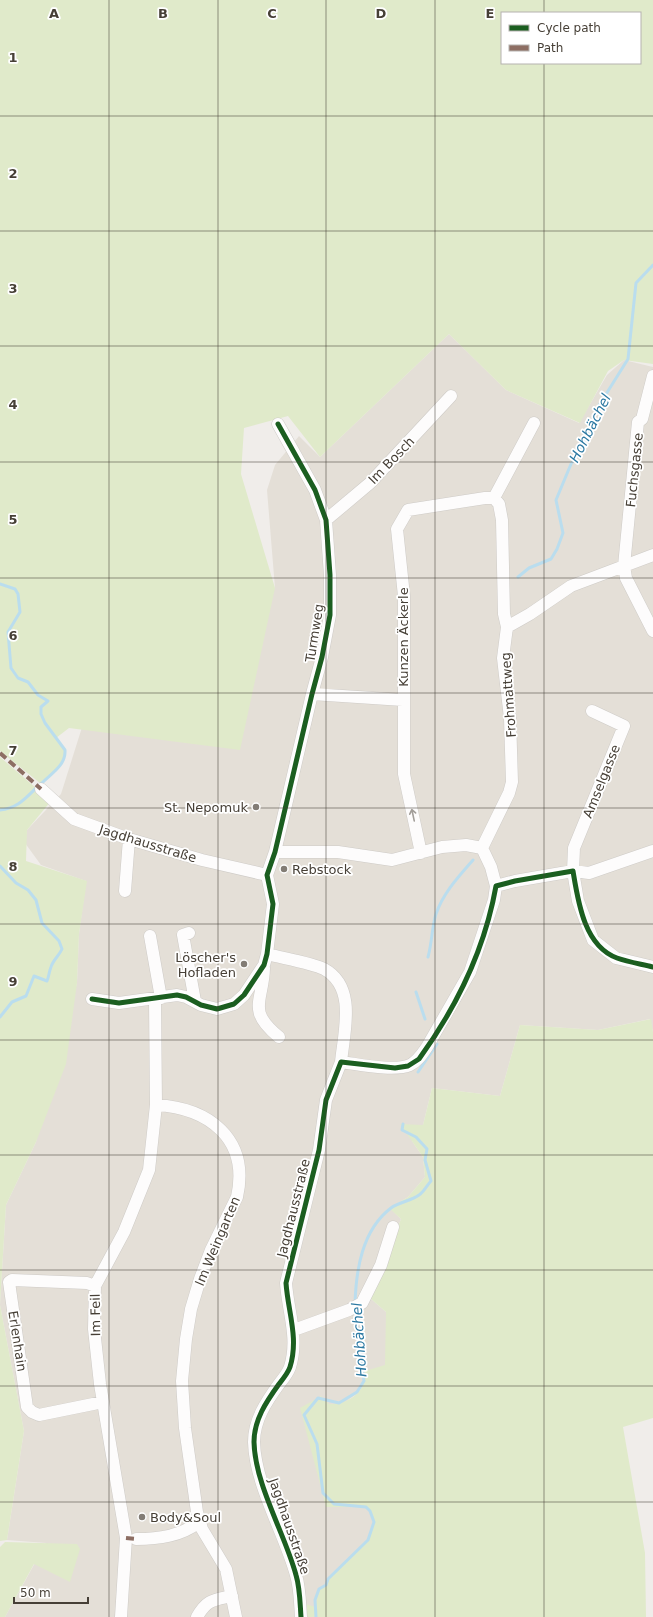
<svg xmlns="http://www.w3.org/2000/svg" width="653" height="1617" font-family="'DejaVu Sans',sans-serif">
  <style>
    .residential { fill: #e4dfd7 }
    .green { fill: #e0eaca; fill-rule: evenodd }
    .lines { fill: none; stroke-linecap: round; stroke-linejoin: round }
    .stream { stroke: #baddee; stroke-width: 3 }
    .minor-casing { stroke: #cecbc7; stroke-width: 13 }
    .minor { stroke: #fdfcfc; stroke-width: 12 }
    .quiet { stroke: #8d6e63; stroke-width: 4; stroke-dasharray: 8 4; stroke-linecap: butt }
    .cycleway-casing { stroke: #fff; stroke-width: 8 }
    .cycleway { stroke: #1b5e20; stroke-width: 5 }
    .oneway { stroke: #a29e99 }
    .grid { fill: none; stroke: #463f36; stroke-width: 1; stroke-opacity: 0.55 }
    .poi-dot { fill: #827c75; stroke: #fff; stroke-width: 1.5 }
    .labels { text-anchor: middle; stroke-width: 3.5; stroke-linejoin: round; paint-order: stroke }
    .street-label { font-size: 13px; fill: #463f36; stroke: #fff }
    .poi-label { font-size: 13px; fill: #463f36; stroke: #fff; text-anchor: end }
    .water-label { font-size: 14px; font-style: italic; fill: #2c79a2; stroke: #fff }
    .grid-label { font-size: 13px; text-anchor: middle; font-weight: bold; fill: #463f36; stroke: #fff; stroke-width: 3.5; stroke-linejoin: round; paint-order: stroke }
  </style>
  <rect width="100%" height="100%" fill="#f0edea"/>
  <path class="residential" d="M449,334L506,390L579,423L607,375L624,360L653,367V1032L650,1019L598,1030L520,1025L500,1096L432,1088L423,1125L412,1141L423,1157L425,1177L408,1197L390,1208L401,1219L370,1298L386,1312V1365L366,1380L358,1393L341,1405H329L326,1507H366L370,1511L374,1522L368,1540L328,1579L315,1607L301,1617H5L46,1543L7,1540L24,1431L0,1305L6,1205L36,1142L77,983L79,934L86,881L41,865L25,843L27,830L61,794L84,721L275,588L267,490L275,465L299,436L320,457Z"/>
  <path class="green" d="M0,0H653V364L624,360L608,371L580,423L506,390L449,334L320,457L288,416L244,428L241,474L275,588L240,750L69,728L56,738L65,750C66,766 50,774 40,783L0,751ZM502,13H640V63H502Z
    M0,757L51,801L27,830L26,861L87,881L79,934L77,983L66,1064L36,1142L6,1205L0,1304Z
    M651,1019L653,1032V1418L623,1427L645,1553L646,1617H301L300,1602L315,1607L319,1589L326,1585L328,1579L368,1540L374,1522L370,1511L366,1507H326L300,1408L321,1396L329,1404C348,1405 367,1391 365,1371L385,1365L386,1312L370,1298L401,1219L389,1208L408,1197L425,1177L423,1157L400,1124L423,1125L432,1088L500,1096L520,1025L598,1030Z
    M0,1305L24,1431L7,1540L0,1541Z
    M5,1542L77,1544L80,1549L70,1582L34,1564L5,1617H0V1547Z"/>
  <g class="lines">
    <path class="stream" d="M518,577L529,568L551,559L557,549L563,533L556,500L571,464L581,450L598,407L628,359L636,283L653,265
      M0,584L15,589L18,594L20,612L8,632L11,668L18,678L28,682L38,695L48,701L41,707V714L45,723L65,750C66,765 52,773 43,782C28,794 21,808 0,810
      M0,866L16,883L28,890L36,900L42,923L59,941L62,949C59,956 53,960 51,967C49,972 49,976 47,981L34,976L26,996L12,1002L0,1017
      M428,957C432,943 432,926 436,914C443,893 459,876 473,860
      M416,992L425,1019
      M418,1072L437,1044
      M355,1304C356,1270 362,1230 391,1208C399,1202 411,1201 419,1195C424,1192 427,1185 431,1181L425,1160L427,1149L416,1137L402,1130L403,1124
      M316,1617L315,1600L319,1589L326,1585L328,1579L368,1540L374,1522L370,1511L366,1507L334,1504L323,1493L317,1444L304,1415L318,1398L339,1403L357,1392L364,1381L355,1311"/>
    <defs>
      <path id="minor" d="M653,376L642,419L638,422L624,566L626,578L653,631
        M494,498L534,423
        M326,520L370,483L451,396
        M312,694L403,700
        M592,711L624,726L574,848L573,871L578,901L593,940L616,958L653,967
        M41,789L74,819L129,839L202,860L267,875
        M482,848L509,793L512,782L510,718L503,658L507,627L530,614L571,586L653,555
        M275,852H338L392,860L442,847L466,845L482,848
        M421,853L404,774V596L397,529L408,510L485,498H494L499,504L502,520L504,614L507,627
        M496,886L515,881L573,871L589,873L653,851
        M125,891L129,839
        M189,933L183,935L195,1001
        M150,936L161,998
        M267,954C282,958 312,963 324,969C357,987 344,1031 341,1062
        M264,968C263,1002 246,1010 279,1037
        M92,999L119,1003L177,995L186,997L201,1005L217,1009L234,1004L244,995L264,965L267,954L273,904L267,875L275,852L312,694L322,657L330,615V575L326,520L315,490L278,424
        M156,1105C208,1108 250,1138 237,1197L211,1250L200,1279L191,1309L186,1339L182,1381L185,1428L197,1512L202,1529L226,1569L236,1617
        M95,1286L87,1283L12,1280L9,1282L27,1407L32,1412L39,1415L103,1402
        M294,1330L349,1310L362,1303L381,1265L393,1227
        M136,1539C159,1539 181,1536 199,1522
        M121,1617L126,1538L100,1384L94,1329L95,1286L124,1232L149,1170L156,1105L155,999
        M197,1617C207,1599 214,1600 232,1596
        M301,1617C300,1603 300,1588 296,1575C285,1534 255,1485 254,1442C254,1420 266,1402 279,1384C283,1379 288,1373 290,1367C299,1338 288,1312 286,1283L319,1150L326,1100L341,1062C358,1064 394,1072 410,1065C418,1061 422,1054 427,1047L470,972L494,900L496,886L491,867L482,848"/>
    </defs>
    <use href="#minor" class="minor-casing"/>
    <use href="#minor" class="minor"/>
    <path class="quiet" d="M0,753L41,789
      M126,1538L136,1539"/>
    <defs>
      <path id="cycleway" d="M92,999L119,1003L177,995L186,997L201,1005L217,1009L234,1004L244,995L264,965L267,954L273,904L267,875L275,852L312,694L322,657L330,615V575L326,520L315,490L278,424
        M301,1617C300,1603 300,1588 296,1575C285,1534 255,1485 254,1442C254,1420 266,1402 279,1384C283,1379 288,1373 290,1367C299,1338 288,1312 286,1283L319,1150L326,1100L341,1062L395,1068L408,1066L419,1059C456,1008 485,948 496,886L515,881L573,871C578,901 584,946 617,958C628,962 641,964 653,967"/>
    </defs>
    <use href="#cycleway" class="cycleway-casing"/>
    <use href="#cycleway" class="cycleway"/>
  </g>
  <defs><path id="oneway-shaft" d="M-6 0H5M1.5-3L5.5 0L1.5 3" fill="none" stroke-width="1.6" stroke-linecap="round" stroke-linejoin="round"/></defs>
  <use class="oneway" href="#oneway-shaft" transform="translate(413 815) rotate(-102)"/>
  <path class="grid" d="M109,0V1617M218,0V1617M326,0V1617M435,0V1617M544,0V13M544,63V1617M0,116H653M0,231H653M0,346H653M0,462H653M0,578H653M0,693H653M0,808H653M0,924H653M0,1040H653M0,1155H653M0,1270H653M0,1386H653M0,1502H653"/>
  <g class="poi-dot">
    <circle cx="256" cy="807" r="4"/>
    <circle cx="284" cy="869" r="4"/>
    <circle cx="244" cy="964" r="4"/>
    <circle cx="142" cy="1517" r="4"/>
  </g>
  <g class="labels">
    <g class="street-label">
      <text transform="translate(391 460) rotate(-46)" y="5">Im Bosch</text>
      <text transform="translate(634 470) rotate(-84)" y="5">Fuchsgasse</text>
      <text transform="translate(314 633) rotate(-81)" y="5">Turmweg</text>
      <text transform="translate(403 637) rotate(-90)" y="5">Kunzen Äckerle</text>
      <text transform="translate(508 695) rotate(-94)" y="5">Frohmattweg</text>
      <text transform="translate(601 781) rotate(-68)" y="5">Amselgasse</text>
      <text transform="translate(148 843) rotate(17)" y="5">Jagdhausstraße</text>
      <text transform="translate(293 1208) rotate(-76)" y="5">Jagdhausstraße</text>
      <text transform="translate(217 1241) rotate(-67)" y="5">Im Weingarten</text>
      <text transform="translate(95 1315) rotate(-91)" y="5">Im Feil</text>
      <text transform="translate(18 1341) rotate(81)" y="5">Erlenhain</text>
      <text transform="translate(290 1526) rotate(71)" y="5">Jagdhausstraße</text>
    </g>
    <g class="poi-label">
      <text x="248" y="812">St. Nepomuk</text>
      <text x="292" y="874" text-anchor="start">Rebstock</text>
      <text x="236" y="962">Löscher's<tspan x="236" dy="15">Hofladen</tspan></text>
      <text x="150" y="1522" text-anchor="start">Body&amp;Soul</text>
    </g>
    <g class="water-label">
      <text transform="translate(590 428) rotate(-63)" y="5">Hohbächel</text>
      <text transform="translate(359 1340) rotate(-94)" y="5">Hohbächel</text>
    </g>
  </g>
  <g class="grid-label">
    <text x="54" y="18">A</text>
    <text x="163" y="18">B</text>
    <text x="272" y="18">C</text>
    <text x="381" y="18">D</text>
    <text x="490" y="18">E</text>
    <text x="13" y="62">1</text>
    <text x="13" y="178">2</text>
    <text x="13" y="293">3</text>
    <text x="13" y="409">4</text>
    <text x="13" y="524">5</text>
    <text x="13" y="640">6</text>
    <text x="13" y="755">7</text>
    <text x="13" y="871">8</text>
    <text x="13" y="986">9</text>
  </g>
  <rect x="501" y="12" width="140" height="52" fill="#ffffff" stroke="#b5b2af"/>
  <rect x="509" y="25" width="20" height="6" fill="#1b5e20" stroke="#b5b2af"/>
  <text x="537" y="32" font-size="12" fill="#463f36">Cycle path</text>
  <rect x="509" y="45" width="20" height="6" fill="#8d6e63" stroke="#b5b2af"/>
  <text x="537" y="52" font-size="12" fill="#463f36">Path</text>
  <path d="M14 1597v6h74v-6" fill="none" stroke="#463f36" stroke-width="2"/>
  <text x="20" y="1597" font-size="12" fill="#463f36" stroke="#ffffff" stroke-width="3" paint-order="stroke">50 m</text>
</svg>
